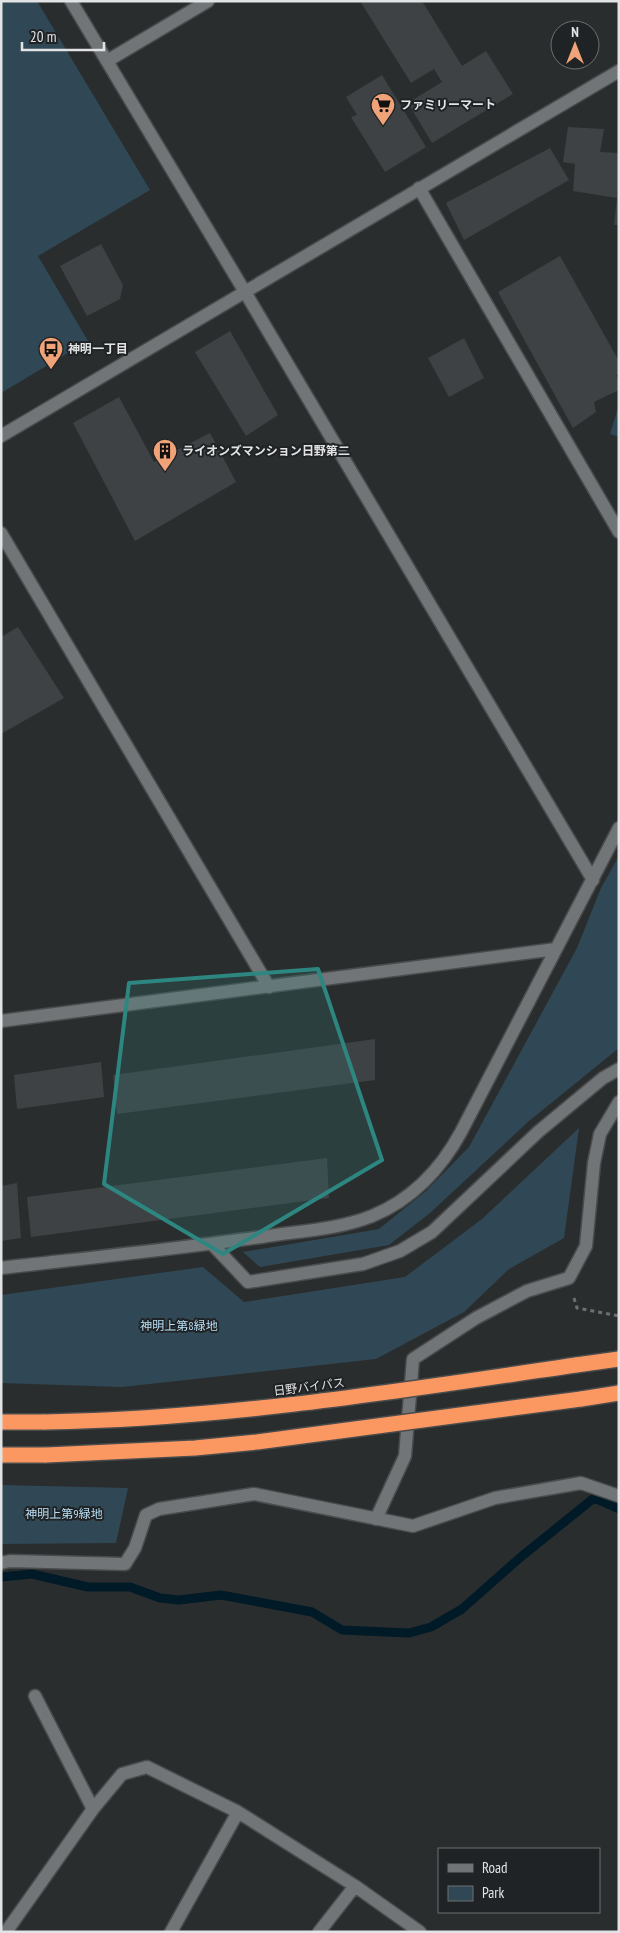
<svg xmlns="http://www.w3.org/2000/svg" width="620" height="1933" font-family="'PT Sans Narrow','Noto Sans JP',sans-serif">
  <style>
    .green { fill: #304855 }
    .lines { fill: none; stroke-linecap: round; stroke-linejoin: round }
    .stream { stroke: #001a28; stroke-width: 9 }
    .building { fill: #3f4244 }
    .street-casing { stroke: #494b4c; stroke-width: 15 }
    .secondary-casing { stroke: #494b4c; stroke-width: 15 }
    .highway-casing { stroke: #494b4c; stroke-width: 18 }
    .path { stroke: #6d6f70; stroke-width: 3; stroke-dasharray: 4 4; stroke-linecap: butt }
    .street { stroke: #727577; stroke-width: 12 }
    .secondary { stroke: #727577; stroke-width: 12 }
    .highway { stroke: #fb9761; stroke-width: 15 }
    .highway-bridge-casing { stroke: #494b4c; stroke-width: 18; stroke-linecap: butt }
    .highway-bridge { stroke: #fb9761; stroke-width: 15 }
    .marked { fill: #2e8680; fill-opacity: 0.2; stroke: #2e8680; stroke-width: 4; stroke-linejoin: round }
    .labels { text-anchor: middle; stroke-width: 4; stroke-linejoin: round; paint-order: stroke }
    .poi-label { font-size: 12px; font-weight: bold; fill: #e1e3e4; stroke: #202325; text-anchor: start }
    .park-label { font-size: 12px; fill: #b9dff6; stroke: #202325 }
    .street-label { font-size: 12px; fill: #e1e3e4; stroke: #202325 }
  </style>
  <rect width="100%" height="100%" fill="#2a2d2e"/>
  <path class="green" d="M1,1H37L150,190L38,256L88,341L1,393Z
    M619,405V437L610,434Z
    M619,856V1048L529,1121L430,1213L389,1245L260,1267L243,1252L379,1229L426,1191L469,1147L577,948L601,888Z
    M579,1128L564,1238L509,1269L464,1312L376,1359L122,1387L1,1383V1295L203,1267L244,1302L405,1277L482,1219Z
    M1,1485L128,1488L116,1543L1,1544Z"/>
  <g class="lines">
    <path class="stream" d="M1,1577L32,1574L88,1587H130L160,1598L179,1600L221,1595L312,1612L342,1630L409,1633L431,1627L462,1609L522,1556L594,1498L619,1509"/>
  </g>
  <path class="building" d="M360,1H422L462,66L486,51L513,94L432,143L408,103L442,82L434,69L411,83Z
    M382,75L426,147L385,172L351,117L357,115L346,97Z
    M568,127L604,129L600,152L619,153V225H614L617,198L573,191L575,164L563,162Z
    M550,148L569,180L464,240L446,203Z
    M101,244L123,285L120,299L87,316L60,266Z
    M560,256L619,361V374L616,375L619,380V390L594,402L596,412L573,428L498,292Z
    M230,331L278,415L246,436L195,352Z
    M464,338L484,378L449,397L428,358Z
    M119,397L154,462L210,433L236,482L135,541L73,423Z
    M18,627L64,698L1,734V637Z
    M375,1039V1080L117,1114L113,1075Z
    M101,1062L104,1097L17,1109L14,1075Z
    M327,1158L329,1198L31,1237L27,1197Z
    M17,1183L21,1238L1,1241V1186Z"/>
  <g class="lines">
    <defs>
      <path id="street" d="M107,61L208,1
        M419,188L619,532
        M245,292L593,880
        M1,533L269,987
        M1,1021L556,949
        M212,1244L248,1282L363,1264L400,1251L432,1232L538,1132L603,1078L619,1069
        M1,1268C88,1258 174,1249 261,1237C297,1231 337,1230 372,1216C411,1200 441,1169 461,1132L619,828
        M376,1519L405,1456L413,1359L476,1318L527,1291L569,1278L586,1246L594,1163L600,1134L619,1102
        M1,1563L10,1561L125,1564L135,1548L146,1515L159,1509L254,1494L413,1526L495,1498L581,1483L619,1496
        M35,1696L93,1809
        M6,1932L93,1809L122,1774L147,1767L238,1812L355,1886L420,1932
        M171,1932L238,1812
        M319,1932L355,1886"/>
      <path id="secondary" d="M71,1L245,292
        M1,436L619,71"/>
      <path id="highway" d="M576,1365L619,1359
        M581,1399L619,1393
        M1,1422H45
        M1,1455H46"/>
    </defs>
    <use href="#street" class="street-casing"/>
    <use href="#secondary" class="secondary-casing"/>
    <use href="#highway" class="highway-casing"/>
    <path class="path" d="M574,1298L577,1308L619,1316"/>
    <use href="#street" class="street"/>
    <use href="#secondary" class="secondary"/>
    <use href="#highway" class="highway"/>
    <defs>
      <path id="highway-bridge" d="M45,1422C224,1419 400,1391 576,1365
        M46,1455L195,1448L257,1442L581,1399"/>
    </defs>
    <use href="#highway-bridge" class="highway-bridge-casing"/>
    <use href="#highway-bridge" class="highway-bridge"/>
  </g>
  <path class="marked" d="M318,969L382,1160L223,1254L104,1184L129,983Z"/>
  <defs>
    <symbol id="supermarket-pin" viewBox="-11 -11 22 30"><path d="M0 17L-7.5 6A9.5 9.5 0 1 1 7.5 6Z" fill="#f0a279" stroke="#202325"/><path d="M-6-5.5h2.5l.6 2H6L4.5 2H-2.5L-4.4-4H-6ZM-1.5 3.2a1.3 1.3 0 1 0 .1 0ZM3 3.2a1.3 1.3 0 1 0 .1 0Z" fill="#111"/></symbol>
    <symbol id="bus-pin" viewBox="-11 -11 22 30"><path d="M0 17L-7.5 6A9.5 9.5 0 1 1 7.5 6Z" fill="#f0a279" stroke="#202325"/><path d="M-5-6H5V4H4V6H2V4H-2V6H-4V4H-5ZM-3.5-4V0h7V-4ZM-3.5 1.2v1.5H-2V1.2ZM2 1.2v1.5H3.5V1.2Z" fill="#111"/></symbol>
    <symbol id="building-pin" viewBox="-11 -11 22 30"><path d="M0 17L-7.5 6A9.5 9.5 0 1 1 7.5 6Z" fill="#f0a279" stroke="#202325"/><path d="M-4-6H4V6H1V3H-1V6H-4ZM-2.5-4.3h1.7v1.8h-1.7ZM.8-4.3h1.7v1.8H.8ZM-2.5-1h1.7V.8h-1.7ZM.8-1h1.7V.8H.8Z" fill="#111"/></symbol>
  </defs>
  <g fill-rule="evenodd">
    <use href="#supermarket-pin" x="369" y="91" width="28" height="38"/>
    <use href="#bus-pin" x="37" y="335" width="28" height="38"/>
    <use href="#building-pin" x="151" y="437" width="28" height="38"/>
  </g>
  <g class="labels">
    <g class="poi-label">
      <text x="400" y="109">ファミリーマート</text>
      <text x="68" y="353">神明一丁目</text>
      <text x="182" y="455">ライオンズマンション日野第二</text>
    </g>
    <g class="park-label">
      <text x="179" y="1330">神明上第8緑地</text>
      <text x="64" y="1518">神明上第9緑地</text>
    </g>
    <g class="street-label">
      <text transform="translate(309 1387) rotate(-7)" y="4">日野バイパス</text>
    </g>
  </g>
  <rect width="620" height="1933" fill="none" stroke="#e1e3e4" stroke-width="5"/>
  <rect x="438" y="1848" width="162" height="65" fill="#202325" stroke="#6d7071"/>
  <rect x="448" y="1864" width="25" height="8" fill="#727577" stroke="#6d7071"/>
  <text x="482" y="1873" font-size="15" fill="#e1e3e4">Road</text>
  <rect x="448" y="1886" width="25" height="15" fill="#304855" stroke="#6d7071"/>
  <text x="482" y="1898" font-size="15" fill="#e1e3e4">Park</text>
  <g transform="translate(575 45)"><circle r="24" fill="#202325" stroke="#6d7071"/>
  <path d="M0-4L9 19L0 12L-9 19Z" fill="#f0a279"/>
  <text y="-8" font-size="14" font-weight="bold" text-anchor="middle" fill="#e1e3e4">N</text>
  </g>
  <path d="M22 42v8h82v-8" fill="none" stroke="#e1e3e4" stroke-width="2.5"/>
  <text x="30" y="42" font-size="15" fill="#e1e3e4" stroke="#202325" stroke-width="4" paint-order="stroke">20 m</text>
</svg>
